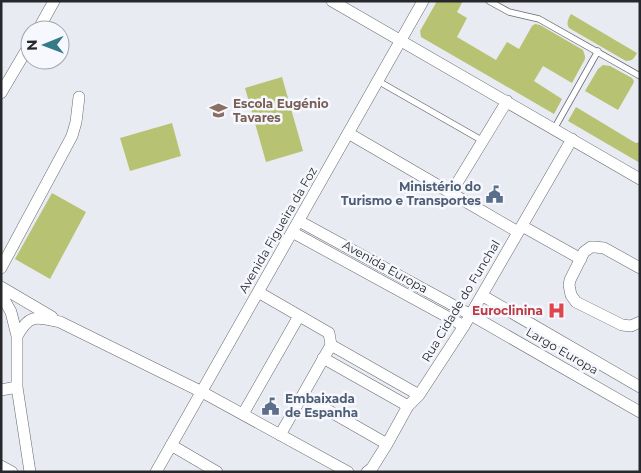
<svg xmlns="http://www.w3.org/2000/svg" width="641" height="473" font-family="Montserrat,sans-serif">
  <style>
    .green { fill: #b7c372 }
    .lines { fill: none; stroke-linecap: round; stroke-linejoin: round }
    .lane-casing { stroke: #676a70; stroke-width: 7 }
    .street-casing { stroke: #676a70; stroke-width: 12 }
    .lane { stroke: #fff; stroke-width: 5.5 }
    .street { stroke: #fff; stroke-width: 11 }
    .labels { text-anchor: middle; stroke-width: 5; stroke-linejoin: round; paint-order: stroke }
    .education-label { font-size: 12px; font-weight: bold; fill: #785e54; stroke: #f6f8fe; text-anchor: start }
    .service-label { font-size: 12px; font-weight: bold; fill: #4e5e75; stroke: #f6f8fe; text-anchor: end }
    .street-label { font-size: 12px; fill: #27282b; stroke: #f6f8fe }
    .health-label { font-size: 12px; font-weight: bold; fill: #be3a42; stroke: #f6f8fe; text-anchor: end }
  </style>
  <rect width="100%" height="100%" fill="#e8ebf2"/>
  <path class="green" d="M437,1H463L457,12L467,18L457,37L496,60L507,42L519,49L532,26L535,24L540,25L583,50L585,56V59L572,83L543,66L534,81L562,99L554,114L421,37L420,31Z
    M571,14L637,53C634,58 633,61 626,61L569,28C566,23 568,19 571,14Z
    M603,65L610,66L632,78L634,81L633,84L618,110L585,91L598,69Z
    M282,77L303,151L266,162L245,88Z
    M576,107L634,142L636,143L640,142V163L568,121Z
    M172,123L181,156L130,171L120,138Z
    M52,193L86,212L50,279L15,259Z"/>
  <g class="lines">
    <defs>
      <path id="lane" d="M489,1L509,12L539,19L640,76
        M378,81L483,141
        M554,129L598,51"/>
      <path id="street" d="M332,1L640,179
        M38,30L54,1
        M1,93L30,44
        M507,101L451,193L518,232
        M348,133L451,193
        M299,221L471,315L640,412
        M522,226L581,259
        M292,232L464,326
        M1,268L72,136L76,122L79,97
        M640,268L604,248L595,247H591L584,252L570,280L569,285L571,295L576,302L622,325L631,326L640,322
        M1,287L52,317
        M258,292L329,333L331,345L280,435
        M1,294L11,312L17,336V387L1,390
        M483,296L640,387
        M17,336C30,313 36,317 60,322L202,392L348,472
        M331,345L419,395
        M323,358L408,406
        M17,387L30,472
        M303,396L387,444
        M243,414L299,316
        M171,445L217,472
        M1,466L12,472
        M156,472L423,1
        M367,472L372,468L387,444L408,406L419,395L464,326L572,139"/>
    </defs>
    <use href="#lane" class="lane-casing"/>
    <use href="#street" class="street-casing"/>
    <use href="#lane" class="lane"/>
    <use href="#street" class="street"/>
  </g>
  <defs>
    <symbol id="school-bare" viewBox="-9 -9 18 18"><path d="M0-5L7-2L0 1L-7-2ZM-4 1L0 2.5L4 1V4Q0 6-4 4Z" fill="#8d6e63" stroke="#f6f8fe" stroke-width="2.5" paint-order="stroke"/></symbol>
    <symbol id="civic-bare" viewBox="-9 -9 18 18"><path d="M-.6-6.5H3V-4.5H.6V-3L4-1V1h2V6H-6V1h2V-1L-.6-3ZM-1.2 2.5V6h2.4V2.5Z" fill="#5c6f8a" stroke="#f6f8fe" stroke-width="2.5" paint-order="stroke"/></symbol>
    <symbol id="hospital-bare" viewBox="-9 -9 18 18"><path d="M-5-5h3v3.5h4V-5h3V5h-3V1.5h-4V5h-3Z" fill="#e0444e" stroke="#f6f8fe" stroke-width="2.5" paint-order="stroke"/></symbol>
  </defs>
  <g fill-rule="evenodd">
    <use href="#school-bare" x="206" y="98" width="25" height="25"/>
    <use href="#civic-bare" x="482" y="182" width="25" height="25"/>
    <use href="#hospital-bare" x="544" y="298" width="25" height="25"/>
    <use href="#civic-bare" x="258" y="394" width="25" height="25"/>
  </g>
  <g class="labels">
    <g class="education-label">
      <text x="233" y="108">Escola Eugénio<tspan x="233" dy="14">Tavares</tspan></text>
    </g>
    <g class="service-label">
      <text x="481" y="191">Ministério do<tspan x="481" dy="14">Turismo e Transportes</tspan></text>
      <text x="285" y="403" text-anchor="start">Embaixada<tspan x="285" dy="14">de Espanha</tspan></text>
    </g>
    <g class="street-label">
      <text transform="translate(278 230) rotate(-60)" y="4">Avenida Figueira da Foz</text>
      <text transform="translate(385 267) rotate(29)" y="4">Avenida Europa</text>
      <text transform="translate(461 301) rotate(-59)" y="4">Rua Cidade do Funchal</text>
      <text transform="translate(562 351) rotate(30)" y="4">Largo Europa</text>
    </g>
    <g class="health-label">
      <text x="543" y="315">Euroclinina</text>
    </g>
  </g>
  <rect width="641" height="473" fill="none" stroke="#27282b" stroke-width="5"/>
  <g transform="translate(45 45) rotate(269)"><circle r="24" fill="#f6f8fe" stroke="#a3a5aa"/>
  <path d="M0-4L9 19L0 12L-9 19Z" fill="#357a87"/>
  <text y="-8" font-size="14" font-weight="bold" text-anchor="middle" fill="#27282b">N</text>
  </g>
</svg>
